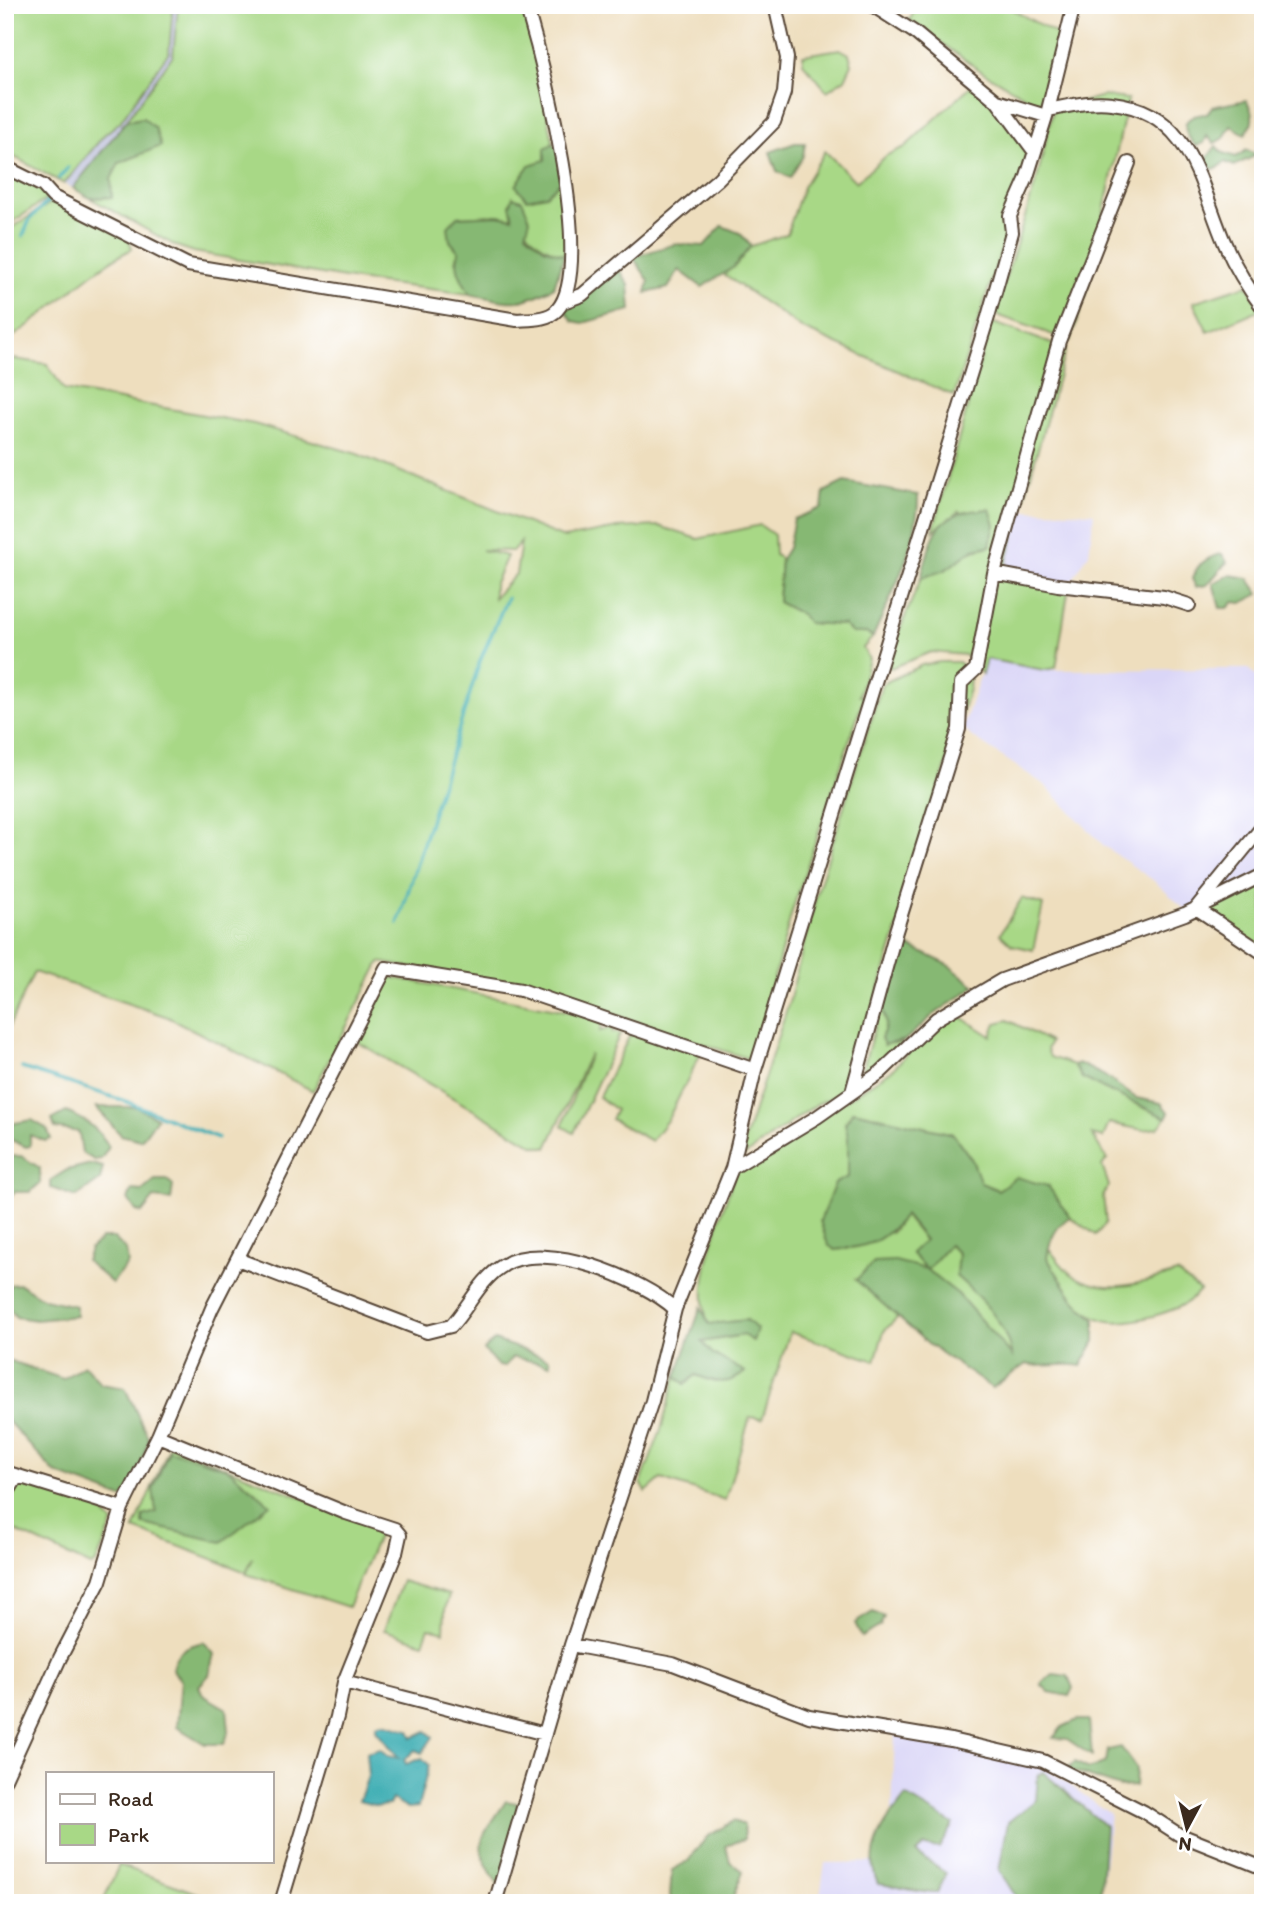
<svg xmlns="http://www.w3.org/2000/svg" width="1268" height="1908" font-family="Itim,sans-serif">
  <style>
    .built { fill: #dad6f7 }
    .industrial { fill: #c0c2dd }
    .green { fill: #a8d886; stroke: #728152; stroke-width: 2; fill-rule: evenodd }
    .forest { fill: #86b873; stroke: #607148; stroke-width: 2; fill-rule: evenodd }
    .water { fill: #3cadb3; stroke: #3c6c68; stroke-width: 2 }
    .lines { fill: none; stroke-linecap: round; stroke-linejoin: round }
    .stream { stroke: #3cadb3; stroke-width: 3.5 }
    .minor-casing { stroke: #564536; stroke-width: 16 }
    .minor { stroke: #fff; stroke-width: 12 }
  </style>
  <rect width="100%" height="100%" fill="#fff"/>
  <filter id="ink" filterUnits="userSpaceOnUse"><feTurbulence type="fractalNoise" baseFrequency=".0143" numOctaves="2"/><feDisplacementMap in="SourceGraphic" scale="14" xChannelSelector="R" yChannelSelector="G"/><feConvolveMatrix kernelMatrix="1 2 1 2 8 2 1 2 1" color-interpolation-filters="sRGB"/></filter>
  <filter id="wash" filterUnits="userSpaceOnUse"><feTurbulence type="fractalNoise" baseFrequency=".00686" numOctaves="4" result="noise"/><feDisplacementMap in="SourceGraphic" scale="28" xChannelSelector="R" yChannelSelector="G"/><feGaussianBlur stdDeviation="1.57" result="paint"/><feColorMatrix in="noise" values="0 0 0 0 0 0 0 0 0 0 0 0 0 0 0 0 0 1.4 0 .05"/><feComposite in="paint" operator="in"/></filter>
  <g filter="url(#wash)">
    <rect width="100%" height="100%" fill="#eedebe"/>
    <path class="built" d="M1020,510L1094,513L1089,553L1069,585L1004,571Z
      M986,659L1045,670L1248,669L1263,682V872L1186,910L1153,880L1104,846L1045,785L971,736L963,727Z
      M895,1734L1035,1760L1110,1814L1100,1903H819L825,1863L890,1862Z"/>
    <path class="industrial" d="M173,5H178L173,55L115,136L73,188L64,184L105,134L120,122L169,52Z"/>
    <path class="green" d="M5,5H173L169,52L120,122L105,134L64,184L5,152Z
      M178,5H526L561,182L568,227L564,255C528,243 525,231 513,197L510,205L514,218L498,215L457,217L459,252L456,260L470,294L356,280L194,252L176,246L90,198L112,197L110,179L119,163L140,155L143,118L126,121L173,55Z
      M919,5H1004L1060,36L1040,105L984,73L909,20Z
      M840,49L849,54L852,64L845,79L827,91L803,63V55Z
      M976,81L1018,133L1030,160L954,396L803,329L723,274L734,267L751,246L787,234L803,187L825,151L856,182L887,155L905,147Z
      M1103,96L1128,99L1086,295L1070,341L994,314L1037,179L1053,110Z
      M5,167L54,194L5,227Z
      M64,198L128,236L132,249C87,271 49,314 5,342V232L49,204Z
      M1247,285L1261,309L1208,332L1193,302Z
      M991,322L1066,349L1002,578L1068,592L1056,668L1044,670L986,659L982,674L965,655L931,652L891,668L888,666V658L921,578C949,568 961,551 990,546L959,511L933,531Z
      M15,359L47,364L64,390L254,424L357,454L564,538L618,528L659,526L698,539L760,525L774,535L775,555L781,559L778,602L801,614L809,623L844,625L852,633H866L873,637L863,648L869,659L859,695L864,697L793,908L771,989L758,1062L545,992L380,962L313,1091L168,1017L34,972L5,1035V360ZM521,542L516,574L494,598V585L507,556L481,550L513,551Z
      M940,662H959L970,673L969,689L849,1090L817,1104L738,1160L789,1002L817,893L882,684L922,665Z
      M1263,879V950L1202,908Z
      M1022,898L1043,905L1033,950L1012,945L1000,934Z
      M390,977L577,1013L602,1022L600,1031L614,1027L612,1032L620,1034L574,1133L562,1126L590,1054L547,1148L533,1145L358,1042Z
      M882,1001L888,1022L881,1038L896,1044L905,1040L880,1069L858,1085Z
      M952,1011L991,1036L996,1023L1008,1020L1050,1042L1047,1049L1050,1057L1074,1065L1082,1078L1166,1118L1158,1128L1143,1130L1109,1123L1103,1138L1092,1135L1107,1159L1102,1166L1109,1186L1103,1195L1106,1223L1096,1235L1070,1217L1048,1186L998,1190L980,1183L972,1160L953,1134L853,1111L845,1123L848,1136V1177L891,1233L904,1215L925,1241L927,1270L949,1245L958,1253L956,1276C985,1301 1003,1319 1013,1358L958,1294L856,1280L898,1317L884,1331L875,1361L790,1332L762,1419L750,1417L725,1500L661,1479L646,1492L641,1483L660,1433L676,1377L685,1384L696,1375L715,1382L744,1372L713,1354L701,1342L743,1335L747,1320L709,1325C691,1282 723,1215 735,1172L892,1070L937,1022Z
      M631,1033L701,1053L668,1119L651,1141L611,1119L616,1110L599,1097Z
      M1048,1248C1055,1256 1062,1267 1070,1273C1103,1297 1143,1283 1177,1273L1200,1291C1187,1306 1171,1311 1153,1316C1088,1334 1080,1308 1047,1258Z
      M170,1445L381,1529L348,1607L246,1574L253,1558L246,1572L134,1529Z
      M5,1473L97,1506L113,1523L96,1563L91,1566L5,1526Z
      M402,1581L449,1595L445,1610L444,1632L429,1628L423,1643L384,1630Z
      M119,1865L224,1903H102Z"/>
    <path class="forest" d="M1246,100C1254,113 1255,122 1245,134L1231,126L1223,139L1214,143L1207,136L1204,143L1196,146C1179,129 1182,115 1207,114L1212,107Z
      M143,118L155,128L161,146L119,163L111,179L112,197L90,198L73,188L126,121Z
      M795,143H805L803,156L790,178L777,171L770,152Z
      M552,144L558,145L561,181L546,195L527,199L516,186L529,165L545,160V148Z
      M1216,146L1221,152L1236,157L1247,150L1257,155L1234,166L1225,162L1218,168L1212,169L1205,161Z
      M513,197L522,200L530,219L526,233L544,248L564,255L554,287C516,308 511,302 470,294C463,281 453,268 459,252L450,241L448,227L457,217L498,215L513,218L510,205Z
      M722,226L740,233L751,246L734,267L702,287L679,270L668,288L646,293L649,281L633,257L675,244L704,246Z
      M615,262L629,285L631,310L583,323L573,321L563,307Z
      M844,482L918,495C919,544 892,593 873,637L866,633H852L844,625L808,623L801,614L778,602L781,559L788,548L794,519L822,508L824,492Z
      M990,509L995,525L990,546L974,549L945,570L921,578C934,530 935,512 990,509Z
      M1222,554L1227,562L1207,585L1196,587L1192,579C1196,565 1208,557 1222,554Z
      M1230,575L1248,578L1259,594L1242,603L1234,602L1228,608H1220L1213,583Z
      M906,945L947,964L975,986L932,1016L905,1040L884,1045L881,1038C891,1016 882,1021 882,1001C882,983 898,961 906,945Z
      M1078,1063L1103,1075L1136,1098L1161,1103L1169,1113L1166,1118L1082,1078L1074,1065Z
      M96,1107H137L157,1118L141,1140L121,1135Z
      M854,1111L953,1134L972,1160L981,1183L998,1190L1016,1177L1048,1186L1070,1217C1055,1226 1049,1242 1047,1258L1073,1299L1095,1320V1341L1081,1366C1064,1362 1038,1369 1026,1364L992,1388L928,1344L856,1280L874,1262L895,1261L926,1269L911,1253L925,1240L905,1215C881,1243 871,1246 835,1250L828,1245L820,1221L835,1183L848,1177V1136L845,1123ZM949,1245L958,1253L956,1276C982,1299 1005,1321 1012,1356L958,1294L927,1270Z
      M66,1112C86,1120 98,1128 109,1147L101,1159L94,1160L82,1153L79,1132L55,1128L52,1120Z
      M32,1120L47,1129L51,1139L45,1141L30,1135V1146L26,1147L9,1139L5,1129L15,1123Z
      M21,1156L40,1168V1183L30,1192H15L5,1204V1157Z
      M91,1164L103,1167L100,1180L76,1197L51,1188V1180L67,1170Z
      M155,1180H167L173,1185L171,1200L154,1198L142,1213L136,1211L128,1199L132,1190L142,1191Z
      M102,1238H114L126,1250L128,1263L112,1283L86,1261L90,1249Z
      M20,1284L44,1299L76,1306V1316L36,1320L16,1317L7,1305L9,1285Z
      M701,1307L709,1324L747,1320L757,1329L753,1341L743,1335L702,1342L713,1354L745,1372C729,1386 716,1383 696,1375L685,1384L676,1377Z
      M494,1340L549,1359L550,1365L513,1357L505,1366H498L484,1350Z
      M5,1359L63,1379L84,1365L101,1384L125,1388L149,1439L134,1483L122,1498L55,1473L5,1418Z
      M169,1450L227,1468L270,1504L222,1542L143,1524V1516L156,1512L153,1489Z
      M873,1612L884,1617L880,1626L862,1637L855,1623Z
      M204,1642L214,1654L209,1675L199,1686L203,1695L227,1709L229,1731L224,1744H205L177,1727L181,1680L172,1669C176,1650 186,1646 204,1642Z
      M1053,1674L1068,1676L1073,1688L1069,1696L1049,1692L1041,1684Z
      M1077,1720H1089L1092,1756L1067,1739L1053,1738L1062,1727Z
      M1121,1747L1136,1768L1135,1786L1120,1787L1067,1769L1075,1762L1089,1769L1106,1762L1108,1750Z
      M1043,1772L1105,1826L1100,1903H1020L999,1870L1008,1822L1036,1800L1038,1775Z
      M906,1796L953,1824L939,1848L924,1846L916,1853L946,1873L937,1893C917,1893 899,1886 878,1884C863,1852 886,1820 906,1796Z
      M506,1801L517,1803C521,1823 519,1875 498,1884C469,1841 482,1839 506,1801Z
      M733,1821L744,1825V1839L726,1846L730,1862L743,1871L731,1903H675L670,1896L672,1870L688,1861L707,1837Z"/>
    <path class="water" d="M383,1723L409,1730L412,1738L426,1731L433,1737L422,1753L415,1750L404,1760L406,1764L422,1758L429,1765L418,1807L408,1808L392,1799L389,1805L377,1806L359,1801L368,1776L366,1753L380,1749L388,1756L399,1758L376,1730V1725Z"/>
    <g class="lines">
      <path class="stream" d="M59,178L68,168
        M23,236L30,219L50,199
        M398,924L480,661L507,598
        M22,1068L125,1101L218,1138"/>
    </g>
  </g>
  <g filter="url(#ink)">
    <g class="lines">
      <defs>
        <path id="minor" d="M872,5L914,32L997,101L1034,151
          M997,101L1046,116
          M1048,110C1069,106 1091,100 1112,103C1192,112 1199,184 1225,244C1235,267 1248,288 1263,308
          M5,167L43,186L53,197L188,265L517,320C530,319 548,320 557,310C597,267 542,60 526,5
          M563,302L582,295L718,179L774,122L784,93L787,58L775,5
          M994,573L1058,585L1164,597L1189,605
          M1263,826L1196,908L1263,953
          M852,1092L896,931L959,729L961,683L976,669L994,573L1059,341L1129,163
          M732,1168L817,1117L881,1072L936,1019L1002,980L1185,914L1263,875
          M237,1259L427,1332L451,1326C469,1307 480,1279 504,1265C546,1239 642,1279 675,1309
          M158,1436L346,1513L395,1529L400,1535L396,1553L344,1682L337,1717L281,1903
          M5,1472L122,1508
          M5,1497L17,1477
          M571,1645L673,1664L809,1716L951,1740L1043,1761L1144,1812L1178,1834L1263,1868
          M344,1682L545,1734
          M5,1779L60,1658L100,1581L122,1508L158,1436L212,1308L386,968L521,990L755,1070
          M495,1903L571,1645L652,1401L675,1309L732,1168L755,1070L988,317L1012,232L1010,216L1026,180L1048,110L1074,5"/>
      </defs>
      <use href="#minor" class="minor-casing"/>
      <use href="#minor" class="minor"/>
    </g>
  </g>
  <rect width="1268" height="1908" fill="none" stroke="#fff" stroke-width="28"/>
  <rect x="46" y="1772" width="228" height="91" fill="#ffffff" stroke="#b1aaa5" stroke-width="2"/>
  <rect x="60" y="1794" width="35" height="10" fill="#ffffff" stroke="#b1aaa5" stroke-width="2"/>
  <text x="108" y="1806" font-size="21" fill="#3b2a1e">Road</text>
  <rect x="60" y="1824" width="35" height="21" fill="#a8d886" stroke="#b1aaa5" stroke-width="2"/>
  <text x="108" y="1842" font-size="21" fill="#3b2a1e">Park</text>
  <g transform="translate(1187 1828) rotate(187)" stroke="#ffffff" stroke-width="5" paint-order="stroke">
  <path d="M0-5L12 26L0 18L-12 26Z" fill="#3b2a1e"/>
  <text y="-10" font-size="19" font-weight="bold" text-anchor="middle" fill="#3b2a1e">N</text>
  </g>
</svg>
